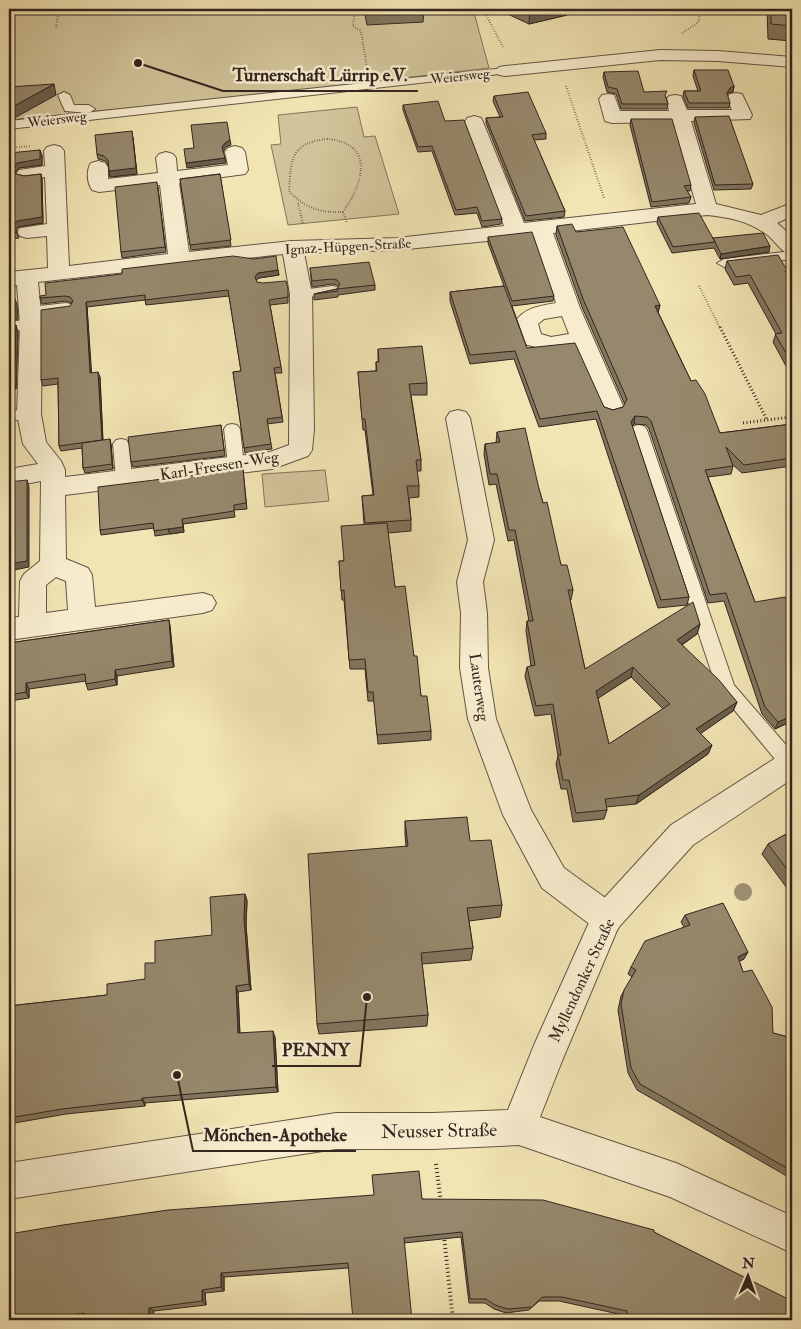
<svg xmlns="http://www.w3.org/2000/svg" width="801" height="1329" font-family="'IM FELL Double Pica',serif">
  <style>
    .green { fill: #d2c49a; stroke: #82745c }
    .lines { fill: none; stroke-linecap: round; stroke-linejoin: round }
    .service-casing { stroke: #635544; stroke-width: 2 }
    .minor-casing { stroke: #635544; stroke-width: 2 }
    .tertiary-casing { stroke: #635544; stroke-width: 2 }
    .path-far2 { stroke: #33251f; stroke-width: 2; stroke-dasharray: 0.5 2; stroke-linecap: butt }
    .path-far1 { stroke: #33251f; stroke-width: 3; stroke-dasharray: 1 2.5; stroke-linecap: butt }
    .path { stroke: #33251f; stroke-width: 4; stroke-dasharray: 1 3; stroke-linecap: butt }
    .service { fill: #f7edce; fill-rule: evenodd }
    .minor { fill: #f7edce; fill-rule: evenodd }
    .tertiary { fill: #f7edce; fill-rule: evenodd }
    .tree { fill: #9f9173 }
    .wall { fill: #81755d; stroke: #33251f; fill-rule: evenodd }
    .shaded-wall { fill: #695f4c; stroke: #33251f }
    .building { fill: #96886c; stroke: #33251f; fill-rule: evenodd }
    .labels { text-anchor: middle; stroke-width: 5; stroke-linejoin: round; paint-order: stroke }
    .far-street-label { font-size: 14px; fill: #33251f; stroke: #f7edce }
    .street-label { font-size: 16px; fill: #33251f; stroke: #f7edce }
    .near-street-label { font-size: 19px; fill: #33251f; stroke: #f7edce }
    .leader { fill: none; stroke: #33251f; stroke-width: 2 }
    .callout-dot { fill: #33251f; stroke: #f7edce; stroke-width: 2 }
    .callout-label { font-size: 18px; text-anchor: middle; font-weight: bold; fill: #33251f; stroke: #f7edce; stroke-width: 5; stroke-linejoin: round; paint-order: stroke }
  </style>
  <rect width="100%" height="100%" fill="#f2e4b3"/>
  <filter id="stains"><feTurbulence type="fractalNoise" baseFrequency=".004" numOctaves="4"/><feColorMatrix values="0 0 0 0 .2 0 0 0 0 .09 0 0 0 0 .02 0 0 0 .5 -.17"/></filter>
  <radialGradient id="worn" r=".72"><stop offset=".6" stop-color="#630" stop-opacity="0"/><stop offset="1" stop-color="#630" stop-opacity=".3"/></radialGradient>
  <path class="green" d="M9,9H473L489,68L267,94L9,120Z
    M357,107L364,137L375,136L399,214L288,225L271,145L281,144L278,115Z
    M325,470L329,501L265,507L262,474Z"/>
  <g class="lines">
    <defs>
      <path id="service" d="M505,68L511,71L509,73L9,129V121Z
        M64,92L70,95L74,105H89L95,109L89,113L65,111L58,95Z
        M792,251V259L724,267L717,263L724,259Z
        M332,286L337,287L339,290L337,293L301,298L296,297L294,294L296,291L301,290Z
        M66,303L71,304L73,307L71,310L30,315L25,314L23,311L25,308L30,307Z
        M31,319L36,321L38,324L36,327L9,332V322Z
        M29,409L34,410L36,414L34,418L9,421V411Z
        M232,424L237,425L240,429L244,465L241,469L236,471L231,469L228,465L224,429L227,425Z
        M639,425L644,426L647,430L734,685L792,752V772L784,770L717,689L631,430L634,426Z
        M121,439L126,440L129,444L132,479L130,483L124,485L118,483L116,479L113,444L116,440Z"/>
      <path id="minor" d="M660,50L718,51L792,57V67L718,61L660,60L505,76L499,75L496,71L499,67L505,66Z
        M736,93L742,94L752,115L750,119L691,121L716,204L761,215L792,203V216L777,223L792,236V255C781,253 776,241 766,234C748,221 728,217 707,215L553,233L580,308L624,408L620,414L612,416L604,414L575,348L551,351L524,344L515,322C525,307 540,306 556,303L533,235L517,238L397,250L304,253L312,294L314,429L312,450L308,456L272,469L65,495L66,559L88,568L92,575L95,607L203,593L212,596L216,603L212,610L203,613L9,640V618L19,617L20,581L24,574L40,561L41,481L9,487V469L38,464L23,444L17,414L20,324L17,285L9,286V272L48,268L47,236L27,238L20,236L17,232L20,228L47,224L45,177L26,180L19,178L16,174L19,170L45,166L44,151L47,147L54,145L61,147L64,151L69,266L168,254L160,185L99,192L92,190C87,183 86,170 91,163L98,161L105,163L108,167V179L158,173L156,158L159,154L166,152L173,154L176,158L177,171L228,165L225,152L228,148L235,146L242,148L245,152L248,170L245,174L179,183L189,252L292,241L397,238L504,226L465,122L467,118L474,116L481,118L483,122L524,223L696,204L672,122L612,123L605,121L599,99L602,95L608,94L614,95L620,111H669L666,100L669,96L675,95L681,96L687,110H732L727,98L730,94ZM283,254L290,294L289,445L270,452L65,477V470L61,461L46,442L41,414L42,324L38,282ZM562,316L569,334L551,337L541,334L538,324L544,319ZM56,577L66,581L68,610L46,613V585Z
        M458,410L466,412L470,418L494,540L483,582L487,613L488,668L496,719L531,810L564,868L618,907L623,918L618,929L607,933L596,929L542,888L503,815L468,719L460,668L461,613L457,582L468,540L446,418L450,412Z"/>
      <path id="tertiary" d="M792,750V779L693,845L618,928L562,1061L540,1117L676,1163L792,1216V1253L670,1197L519,1145L433,1149H336L9,1199V1163L336,1113H433L508,1110L534,1045L596,907L671,825L782,754Z"/>
    </defs>
    <use href="#service" class="service-casing"/>
    <use href="#minor" class="minor-casing"/>
    <use href="#tertiary" class="tertiary-casing"/>
    <path class="path-far2" d="M355,9L353,26L361,31L367,68
      M483,9L503,47
      M313,12L355,10
      M56,27L59,9
      M682,33L698,23L701,9
      M566,86L604,198
      M327,139C376,143 363,184 343,212C321,213 304,208 289,191C291,158 291,143 327,139Z
      M9,148L31,146
      M298,203L303,224
      M343,212L347,223
      M699,286L720,328"/>
    <path class="path-far1" d="M720,327L767,420
      M743,423L791,417L792,419"/>
    <path class="path" d="M436,1164L441,1203
      M444,1236L453,1320"/>
    <use href="#service" class="service"/>
    <use href="#minor" class="minor"/>
    <use href="#tertiary" class="tertiary"/>
  </g>
  <circle class="tree" cx="743" cy="892" r="9"/>
  <path class="wall" d="M364,9H424L423,22L367,25Z
    M497,9H568L567,15L529,24Z
    M767,9H792V41L768,39Z
    M694,70L734,86L733,92L728,93L727,95L730,103L729,108H688L683,96L684,91H698L693,76Z
    M604,72L644,92L666,97L668,104L667,109H621L616,94L607,92L603,77Z
    M494,96L546,133V139L534,140L565,211L564,217L525,221L486,123V118L500,117L493,101Z
    M403,105L445,121L502,219L501,224L482,227L477,213L455,215L432,151L418,152L403,110Z
    M695,117L753,184L751,189L714,190L694,123Z
    M631,119L691,185L690,191H687L691,197L689,203L651,207L630,125Z
    M133,137L137,174L110,177L108,165L106,161L98,159L97,154Z
    M9,153L42,155V165L19,168L15,173L16,174L24,176L41,174L42,179L43,223L18,227L16,230L19,238L9,239Z
    M220,174L231,246L191,250L180,179Z
    M158,187L166,252L122,258L121,252Z
    M658,217L713,238L769,252L720,259L714,248L672,253L657,223Z
    M557,226L576,232L660,305L658,312L691,381L720,433L792,424V466L742,473L732,464L733,466L731,474L708,477L755,602L792,613V721L775,729L762,714L724,601L708,603L649,429L646,425L634,424L632,426L689,597L687,605L658,608L596,419L539,427L514,359L470,364L450,301V292L504,286L488,243V237L554,296L553,301L512,306L527,348L604,407L613,410L623,407L625,405L582,307L556,235Z
    M727,261L787,270L786,273L792,283V372L786,366L773,342L776,334L748,283L734,285L725,269Z
    M310,268L375,285V290L338,295V297L314,300V294L337,289L339,287L337,285L332,284L312,287Z
    M278,270L279,275L259,278L256,281L257,282L288,294V303L270,305L281,367L282,373H275L283,422L267,424L272,449L245,453L233,372L241,371L229,296L146,305L145,300L87,307L91,373L100,377L103,440L111,444L113,469L85,473L83,468L82,448L61,451L59,446L58,384L43,386L41,380L72,303L66,301L42,304L40,298Z
    M9,326L18,332L16,389L9,390V409Z
    M378,349L427,383V395H411L421,460V471H417L419,486V497L409,498L411,520V531L388,533L395,587L414,656L421,696L431,731V740L378,744L374,701H368L365,669H350L344,600H342L339,561H343L364,524L362,496L373,495L365,430H363L358,372L376,371V362H378Z
    M221,425L225,456L133,467L131,462Z
    M497,432L539,489L561,565L573,590L571,600H570L585,669L700,624L697,634L682,645L737,702L733,711L700,733L712,745L708,754L636,804L606,807L607,810L604,819L573,822L567,789H561L556,764L558,756L551,714L535,716L525,676L527,667L531,666L526,631L527,621H529L514,540L508,541L496,484L489,485L484,454L485,444L496,443ZM631,677L663,709L609,744L598,698Z
    M243,469L247,509L234,510L235,517L183,524L184,532L155,536L154,528L101,535L100,530Z
    M169,620L170,626L174,667L117,676V685L88,690L86,684V681L29,689V698L9,701V643Z
    M405,821L470,841L502,905L500,917L469,921L473,948L471,960L422,964L428,1015L427,1026L319,1034L317,1024L406,846L405,835Z
    M792,831V895L762,854L768,844Z
    M245,894L247,901L246,925L251,990L238,992L240,1033L275,1037L278,1092L145,1103V1106L66,1114L9,1124V1006L107,995L145,979L155,963L212,935Z
    M685,915L744,959L739,961L743,972L773,1033L792,1038V1179L637,1090L628,1073L618,1010L621,996L632,977L628,974L631,967L684,927L681,922Z
    M422,1199L654,1232L792,1320H623V1315L559,1301H539L529,1310L506,1313L494,1309L485,1303H469L461,1237L404,1243L348,1268L224,1277V1291L205,1293L206,1305L154,1311L84,1318L66,1320H9Z"/>
  <path class="shaded-wall" d="M530,9H568L567,15L529,24Z
    M54,84L56,95L9,121V109Z
    M734,86L733,92L728,93L725,99L727,93L730,88Z
    M132,131L137,174L110,177L109,171Z
    M230,140L231,145L226,147L223,152L222,147L226,142Z
    M40,150L42,155V165L19,168L14,174L13,169L17,163Z
    M225,158L226,163L187,168L186,163Z
    M41,174L42,179L43,223L18,227L15,232L13,227Z
    M770,246L769,252L720,259L721,254Z
    M278,270L279,275L259,278L255,282V277L258,273Z
    M14,297L17,304L18,319L9,322V314Z
    M86,302L87,307L92,378L90,373Z
    M660,305L658,313L655,306Z
    M16,325L18,332L16,389L14,382Z
    M98,372L100,377L103,445L102,440Z
    M635,416L634,424L629,431L631,422Z
    M110,439L111,444L113,469L112,464Z
    M27,480L29,487V567L9,571V564Z
    M182,519L184,532L170,534L168,529Z
    M169,620L170,626L174,667L172,661Z
    M700,624L697,634L674,650L677,640Z
    M633,667L631,677L594,701L596,691Z
    M115,670L117,676V685L115,679Z
    M26,683L29,689V698L26,692Z
    M737,702L733,711L693,739L696,729Z
    M792,716V721L775,729L778,722Z
    M712,745L708,754L636,804L639,795Z
    M245,894L247,901L246,925L251,990L249,984L244,918Z
    M748,952L744,959L734,964L738,957Z
    M236,986L238,992L240,1039L238,1033Z
    M273,1031L275,1037L278,1092L276,1087Z
    M142,1098L145,1103V1106L142,1100Z
    M221,1273L224,1277V1291L221,1287Z
    M202,1290L205,1293L206,1305L202,1301Z
    M149,1308L154,1311L153,1320H148Z"/>
  <path class="building" d="M366,9H424L366,12Z
    M771,9H792V26L771,24Z
    M694,70H728L734,86L730,88L727,93L730,103H689L684,91H701Z
    M638,71L644,92L667,91L665,95L668,104H622L617,89L608,87L604,72Z
    M54,84L9,109V87Z
    M528,92L546,133L532,135L565,211L526,216L486,118L503,117L494,96Z
    M438,101L445,121L464,120L502,219L482,221L477,207L456,210L432,146L418,147L403,105Z
    M729,116L753,184L715,185L695,117Z
    M631,119H672L691,185L684,186L691,197L652,202Z
    M227,122L230,140L226,142L222,147L225,158L186,163L184,149L194,148L191,125Z
    M132,131L136,168L109,171L108,160L104,156L97,154L95,135Z
    M40,150V159L17,163L13,169L16,174L24,176L41,174L42,217L17,221L13,227L18,232L9,233V153Z
    M220,174L231,240L190,245L180,179Z
    M157,182L165,247L121,252L115,187Z
    M699,213L715,242L673,247L658,217Z
    M572,224L576,232L623,227L660,305L655,306L691,381L696,380L705,394L720,433L792,424V458L744,465L726,447L733,466L705,470L755,602L785,597L792,613V716L778,722L765,707L726,593L710,595L651,421L647,417L635,416L631,422L689,597L661,600L597,411L540,419L515,351L470,355L450,292L504,286L527,348L575,343L604,407L613,410L623,407L627,399L583,299L557,226Z
    M532,232L554,296L512,301L488,237Z
    M763,233L770,246L721,254L713,238Z
    M778,255L787,270L785,271L792,283V361L789,358L775,334L782,333L750,275L736,277L727,261Z
    M233,256L254,259L276,256L278,270L258,273L255,277L257,282L263,283L286,281L288,289V297L269,300L281,367L274,368L282,417L267,419L271,444L244,448L233,372L241,371L228,290L145,300V295L86,302L90,373L98,372L102,440L59,446L58,378L41,380V310L70,306L73,301L70,297L65,296L40,298V296L46,295L45,283L122,274V269Z
    M369,262L375,285L337,289L338,291L314,294L337,289L340,284L337,280L332,279L312,281L310,268Z
    M14,297L15,312L9,314V298Z
    M16,325L14,382L9,383V326Z
    M422,346L427,383L409,384L421,460H416L419,486H407L411,520L365,523L362,496L374,495L365,419H362L358,372L377,371L376,362H379L378,349Z
    M221,425L224,450L131,462L128,437Z
    M525,428L539,489L543,503L547,502L561,565H567L573,590H568L585,669L693,602L700,624L677,640L719,680L737,702L696,729L712,745L639,795L605,799L607,810L576,813L569,780H563L558,755H561L553,704L536,706L527,667L535,665L527,621H533L515,530H509L497,474H490L485,444L500,442L497,432ZM633,667L670,704L609,744L596,691Z
    M110,439L112,464L83,468L82,443Z
    M243,469L246,503L234,505V511L182,519L183,527L168,529L154,531L153,523L100,530L98,487Z
    M27,480V561L9,564V482Z
    M387,523L395,587L405,586L414,656H417L421,696H427L431,731L377,735L373,692H368L365,659L349,660L344,590L341,591L339,561H344L341,526Z
    M169,620L172,661L115,670V679L86,684L85,674L26,683V692L9,695V643Z
    M467,817L470,841L491,840L502,905L467,908L473,948L421,953L428,1015L317,1024L308,854L408,846L405,821Z
    M792,831V876L768,844Z
    M245,894L244,918L249,984L236,986L238,1033L273,1031L276,1087L142,1098V1100L62,1109L9,1118V1006L107,995V984L145,979V963H155V941L212,935L210,897Z
    M723,903L748,952L738,957L743,972L752,970L772,1007L773,1033L792,1038V1171L640,1084L631,1068L621,1004L624,990L636,970L631,967L645,941L690,925L685,915Z
    M419,1171L422,1199L543,1200L654,1230V1232L792,1301V1320H628L627,1311L562,1297H542L532,1307L508,1309L495,1305L486,1299H470L462,1232L404,1238L412,1320H353L348,1263L221,1273V1287L202,1290V1301L149,1308L148,1320H84V1313L37,1320H9V1234L63,1225L168,1210L374,1195L372,1175Z"/>
  <g class="labels">
    <g class="far-street-label">
      <text transform="translate(460 76) rotate(-6)" y="5">Weiersweg</text>
      <text transform="translate(57 119) rotate(-7)" y="5">Weiersweg</text>
      <text transform="translate(348 246) rotate(-3)" y="5">Ignaz-Hüpgen-Straße</text>
    </g>
    <g class="street-label">
      <text transform="translate(219 465) rotate(-9)" y="6">Karl-Freesen-Weg</text>
      <text transform="translate(480 687) rotate(82)" y="6">Lauterweg</text>
      <text transform="translate(581 980) rotate(-65)" y="6">Myllendonker Straße</text>
    </g>
    <g class="near-street-label">
      <text transform="translate(439 1130) rotate(-1)" y="7">Neusser Straße</text>
    </g>
  </g>
  <path class="leader" d="M138 63L223 91H418M367 997L360 1066H272M177 1075L193 1151H356"/>
  <g class="callout-dot">
    <circle cx="138" cy="63" r="5"/>
    <circle cx="367" cy="997" r="5"/>
    <circle cx="177" cy="1075" r="5"/>
  </g>
  <g class="callout-label">
    <text x="320" y="81">Turnerschaft Lürrip e.V.</text>
    <text x="316" y="1056">PENNY</text>
    <text x="275" y="1141">Mönchen-Apotheke</text>
  </g>
  <rect width="801" height="1329" fill="none" stroke="#f2e4b3" stroke-width="30"/>
  <rect x="10" y="10" width="781" height="1309" fill="none" stroke="#33251f" stroke-width="2.5"/>
  <rect x="15" y="15" width="771" height="1299" fill="none" stroke="#33251f"/>
  <g transform="translate(748 1276) rotate(2)" stroke="#f7edce" stroke-width="4" paint-order="stroke">
  <path d="M0-4L9 19L0 12L-9 19Z" fill="#33251f"/>
  <text y="-8" font-size="14" font-weight="bold" text-anchor="middle" fill="#33251f">N</text>
  </g>
  <rect width="100%" height="100%" filter="url(#stains)"/>
  <rect width="100%" height="100%" fill="url(#worn)"/>
</svg>
